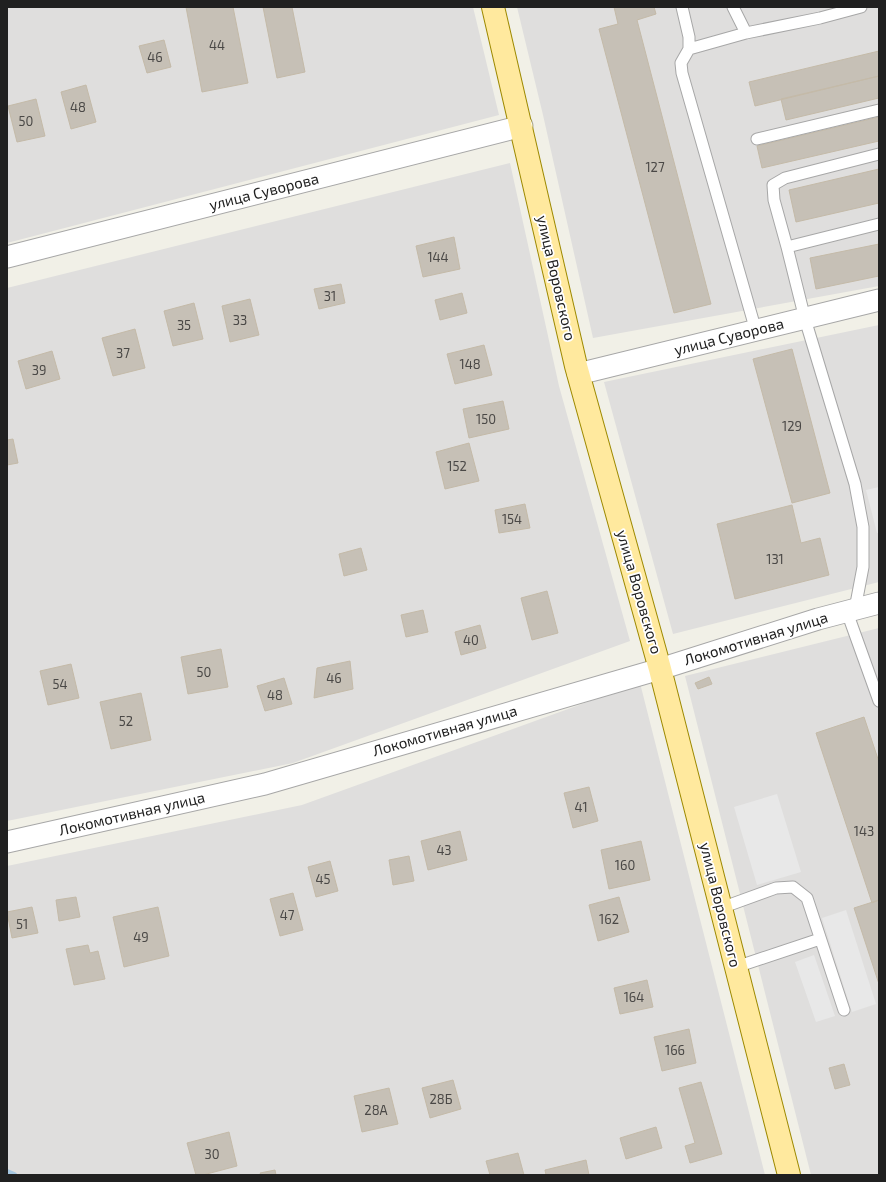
<svg xmlns="http://www.w3.org/2000/svg" width="886" height="1182" font-family="'Exo 2',sans-serif">
  <style>
    .residential { fill: #dfdedd }
    .parking { fill: #e8e8e8 }
    .lines { fill: none; stroke-linecap: round; stroke-linejoin: round }
    .stream { stroke: #a6c7e0; stroke-width: 6 }
    .building { fill: #c6c0b6; stroke: #c4baa8 }
    .service-casing { stroke: #a7a7a7; stroke-width: 13 }
    .minor-casing { stroke: #a7a7a7; stroke-width: 23 }
    .primary-casing { stroke: #9d8900; stroke-width: 24 }
    .service { stroke: #fff; stroke-width: 11 }
    .minor { stroke: #fff; stroke-width: 21 }
    .primary { stroke: #ffe99e; stroke-width: 22 }
    .labels { text-anchor: middle; stroke-width: 3.5; stroke-linejoin: round; paint-order: stroke }
    .number-label { font-size: 13px; fill: #4a4846 }
    .street-label { font-size: 15px; fill: #202020; stroke: #fff }
  </style>
  <rect width="100%" height="100%" fill="#f1f0e7"/>
  <path class="residential" d="M7,7H473L499,115L7,243Z
    M517,7H879V286L593,338L543,115Z
    M510,163L559,386L630,641L293,763L7,821V288Z
    M879,325V582L673,634L604,382Z
    M879,628V1175H811L685,676Z
    M640,683L765,1175H7V866L302,805Z"/>
  <path class="parking" d="M879,487V533H877L866,490Z
    M777,794L801,872L757,885L734,807Z
    M846,910L876,1004L852,1012L822,918Z
    M814,955L835,1016L816,1022L795,962Z"/>
  <g class="lines">
    <path class="stream" d="M7,1172L14,1175"/>
  </g>
  <path class="building" d="M186,7H233L248,83L202,92Z
    M263,7H292L305,72L277,78Z
    M614,7H654L656,14L637,20L711,304L674,313L599,29L618,24Z
    M164,40L171,67L147,73L139,46Z
    M879,51V76L755,106L749,82Z
    M879,76V98L786,120L781,99Z
    M86,85L96,122L71,129L61,92Z
    M36,99L45,136L17,142L8,106Z
    M879,117V141L762,168L757,146Z
    M879,169V203L796,222L789,190Z
    M454,237L460,269L423,277L416,246Z
    M879,244V276L816,289L810,258Z
    M341,284L345,303L319,309L314,289Z
    M462,293L467,313L440,320L435,300Z
    M250,299L259,335L230,342L222,306Z
    M194,303L203,339L173,346L164,311Z
    M135,329L145,368L113,376L102,338Z
    M484,345L492,375L455,384L447,354Z
    M792,349L830,493L792,503L753,359Z
    M52,351L60,379L26,389L18,361Z
    M503,401L509,429L469,438L463,409Z
    M13,439L18,463L7,465V440Z
    M469,443L479,481L445,489L436,452Z
    M525,504L530,528L499,533L495,510Z
    M792,505L801,543L820,538L829,575L735,599L717,524Z
    M361,548L367,570L344,576L339,554Z
    M547,591L558,633L532,640L521,598Z
    M423,610L428,632L406,637L401,615Z
    M480,625L486,648L461,655L455,632Z
    M221,649L228,687L188,694L181,657Z
    M350,661L353,689L314,698L317,668Z
    M71,664L79,698L48,705L40,671Z
    M709,677L712,684L698,689L695,683Z
    M284,678L292,704L265,711L257,686Z
    M141,693L151,740L111,749L100,702Z
    M864,717L879,762V900L872,903L816,733Z
    M589,787L598,821L573,828L564,793Z
    M460,831L467,860L428,870L421,841Z
    M641,841L650,880L609,889L601,850Z
    M409,856L414,881L393,885L389,860Z
    M330,861L338,891L316,897L308,867Z
    M293,893L303,930L280,936L270,899Z
    M76,897L80,917L59,921L56,900Z
    M619,897L629,932L598,941L589,905Z
    M879,900V984L854,908Z
    M32,907L38,933L12,938L7,912Z
    M158,907L169,956L124,967L113,917Z
    M88,945L90,953L98,951L105,979L74,985L66,949Z
    M647,980L653,1007L620,1014L614,988Z
    M689,1029L696,1063L662,1071L654,1037Z
    M844,1064L850,1085L835,1089L829,1068Z
    M453,1080L461,1109L430,1118L422,1088Z
    M701,1082L722,1154L690,1163L685,1146L695,1143L679,1088Z
    M389,1088L398,1124L362,1132L354,1096Z
    M656,1127L662,1148L626,1159L620,1138Z
    M229,1132L237,1166L203,1175H196L187,1143Z
    M518,1153L524,1175H490L486,1161Z
    M586,1160L589,1175H546L545,1170Z
    M275,1170L276,1175H261L260,1173Z"/>
  <g class="lines">
    <defs>
      <path id="service" d="M682,7L689,37V49L681,63L682,73L756,331
        M733,7L746,33
        M689,49L746,33L820,18L861,7
        M757,139L879,110
        M787,247L774,200L773,185L785,178L879,154
        M855,609L863,567V527L855,484L805,319L787,247L879,224
        M847,612L879,701
        M721,908L776,888L793,887L807,898L844,1010
        M736,967L820,939"/>
      <path id="minor" d="M7,257L522,126
        M578,374L879,300
        M7,842L265,784L660,669L818,619L879,603"/>
      <path id="primary" d="M493,7L576,366L660,669L789,1175"/>
    </defs>
    <use href="#service" class="service-casing"/>
    <use href="#minor" class="minor-casing"/>
    <use href="#primary" class="primary-casing"/>
    <use href="#service" class="service"/>
    <use href="#minor" class="minor"/>
    <use href="#primary" class="primary"/>
  </g>
  <g class="labels">
    <g class="number-label">
      <text x="217" y="50">44</text>
      <text x="155" y="62">46</text>
      <text x="78" y="112">48</text>
      <text x="26" y="126">50</text>
      <text x="655" y="172">127</text>
      <text x="438" y="262">144</text>
      <text x="330" y="301">31</text>
      <text x="240" y="325">33</text>
      <text x="184" y="330">35</text>
      <text x="123" y="358">37</text>
      <text x="470" y="369">148</text>
      <text x="39" y="375">39</text>
      <text x="486" y="424">150</text>
      <text x="792" y="431">129</text>
      <text x="457" y="471">152</text>
      <text x="512" y="524">154</text>
      <text x="775" y="564">131</text>
      <text x="471" y="645">40</text>
      <text x="204" y="677">50</text>
      <text x="334" y="683">46</text>
      <text x="60" y="689">54</text>
      <text x="275" y="700">48</text>
      <text x="126" y="726">52</text>
      <text x="581" y="812">41</text>
      <text x="864" y="836">143</text>
      <text x="444" y="855">43</text>
      <text x="625" y="870">160</text>
      <text x="323" y="884">45</text>
      <text x="287" y="920">47</text>
      <text x="609" y="924">162</text>
      <text x="22" y="929">51</text>
      <text x="141" y="942">49</text>
      <text x="634" y="1002">164</text>
      <text x="675" y="1055">166</text>
      <text x="441" y="1104">28Б</text>
      <text x="376" y="1115">28А</text>
      <text x="212" y="1159">30</text>
    </g>
    <g class="street-label">
      <text transform="translate(264 192) rotate(-14)" y="5">улица Суворова</text>
      <text transform="translate(556 278) rotate(77)" y="5">улица Воровского</text>
      <text transform="translate(729 337) rotate(-14)" y="5">улица Суворова</text>
      <text transform="translate(639 592) rotate(74)" y="5">улица Воровского</text>
      <text transform="translate(756 639) rotate(-17)" y="5">Локомотивная улица</text>
      <text transform="translate(445 731) rotate(-16)" y="5">Локомотивная улица</text>
      <text transform="translate(132 814) rotate(-13)" y="5">Локомотивная улица</text>
      <text transform="translate(720 905) rotate(76)" y="5">улица Воровского</text>
    </g>
  </g>
  <rect width="886" height="1182" fill="none" stroke="#202020" stroke-width="16"/>
</svg>
